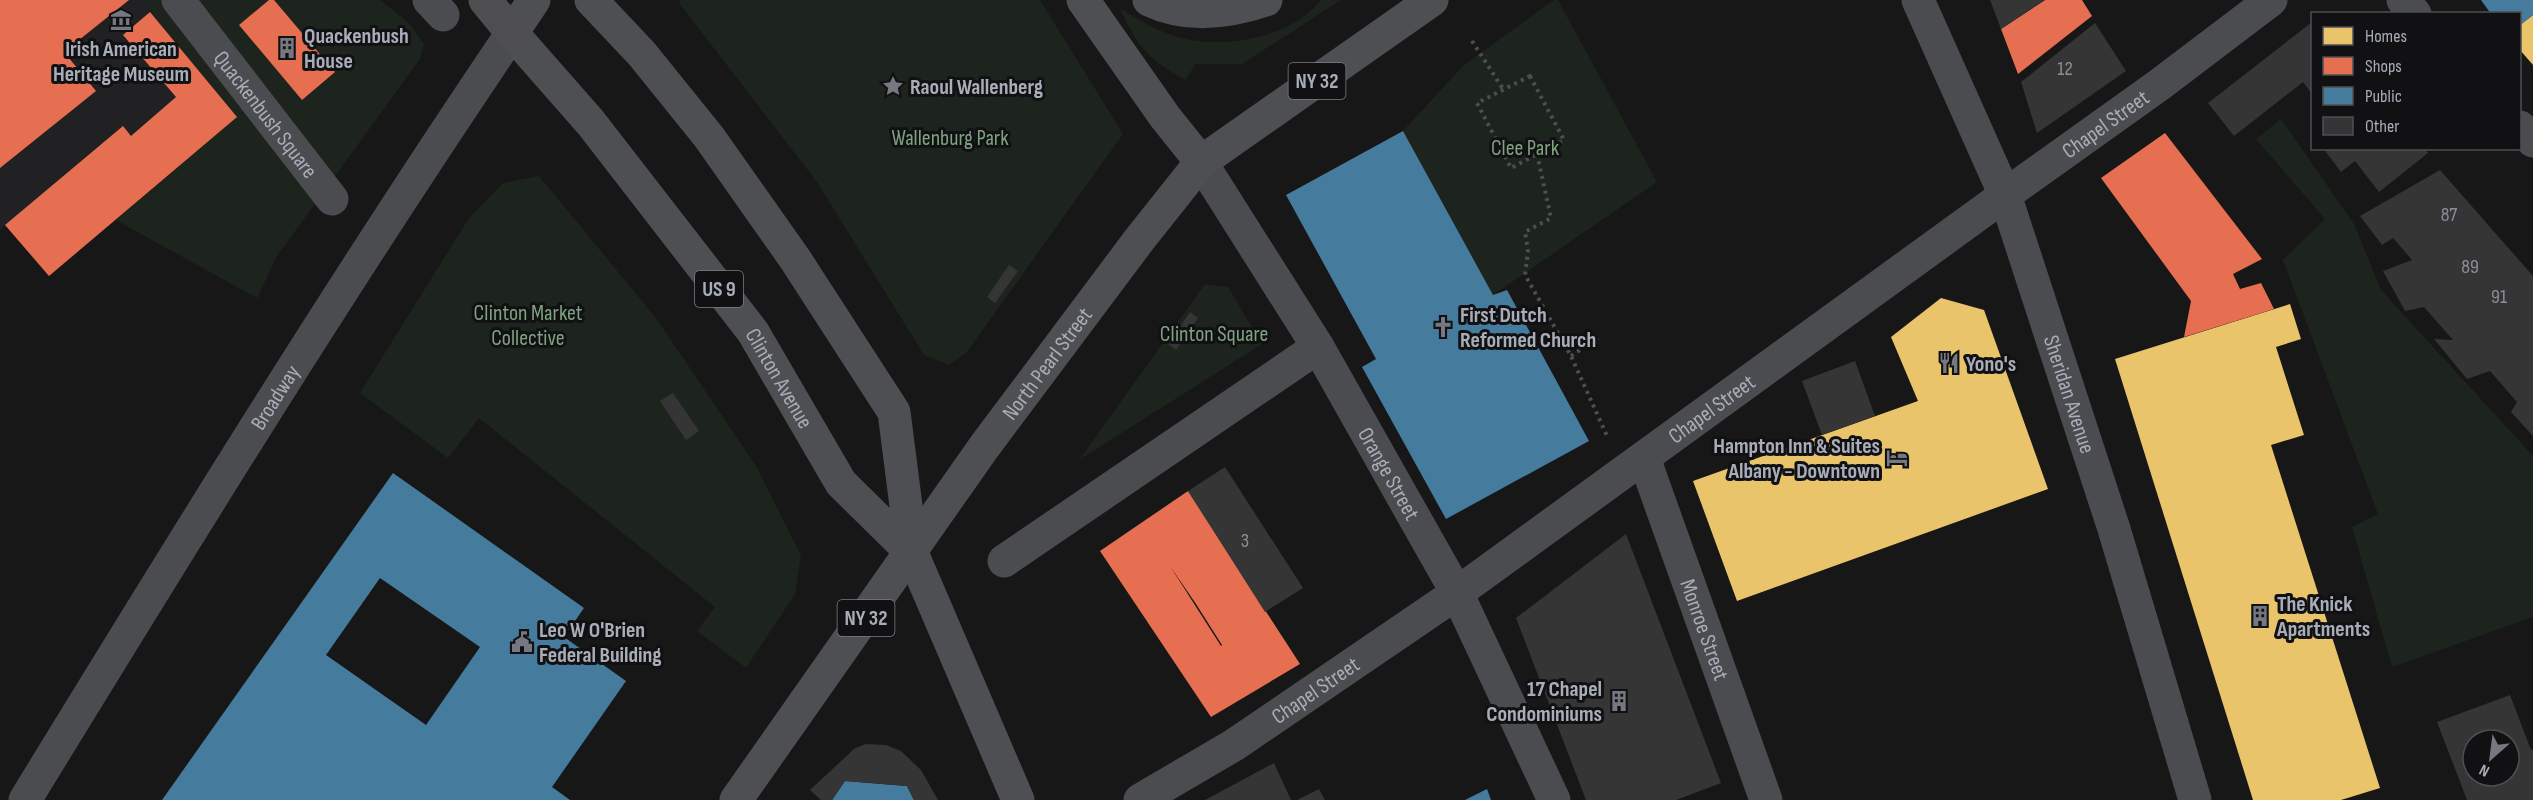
<svg xmlns="http://www.w3.org/2000/svg" width="2533" height="800" font-family="'Sofia Sans Condensed',sans-serif">
  <style>
    .built { fill: #212123 }
    .green { fill: #1d241e }
    .homes { fill: #e9c46a }
    .shops { fill: #e76f51; fill-rule: evenodd }
    .public { fill: #457b9d; fill-rule: evenodd }
    .building { fill: #353536; fill-rule: evenodd }
    .lines { fill: none; stroke-linecap: round; stroke-linejoin: round }
    .path { stroke: #4d4e52; stroke-width: 4; stroke-dasharray: 3 4.5; stroke-linecap: butt }
    .minor { stroke: #4b4c50; stroke-width: 33 }
    .major { stroke: #4d4f52; stroke-width: 33 }
    .highway { stroke: #4e4e51; stroke-width: 33 }
    .labels { text-anchor: middle; stroke-width: 6; stroke-linejoin: round; paint-order: stroke }
    .number-label { font-size: 20px; fill: #8b8f98 }
    .shield { fill: #111113; stroke: #7b7e86; stroke-width: 1.5 }
    .shield-label { font-size: 21px; font-weight: bold; fill: #a8adb8 }
    .poi-label { font-size: 22px; font-weight: bold; fill: #a8adb8; stroke: #111113; text-anchor: start }
    .street-label { font-size: 22px; fill: #a8adb8; stroke: #111113 }
    .park-label { font-size: 22px; fill: #7fa381; stroke: #111113 }
  </style>
  <rect width="100%" height="100%" fill="#171717"/>
  <path class="built" d="M0,0H141L237,117L49,276L5,225L0,230Z"/>
  <path class="green" d="M141,0H380L409,23L424,44L420,59L277,256L257,298L116,220L237,117Z
    M679,0H1040L1123,134L966,353L949,365L924,355L817,182L680,4Z
    M1321,0H1341L1242,64H1195L1186,80C1147,59 1139,48 1120,9C1135,17 1150,27 1166,33C1212,52 1289,41 1321,0Z
    M1554,0H1558L1657,182L1493,295L1403,131L1464,65Z
    M2281,119L2354,224L2381,290L2533,456V617L2392,667L2352,527L2378,514L2283,260L2325,219L2256,139Z
    M539,176L656,318L756,466L801,555L795,594L746,668L697,631L715,607L479,418L448,458L360,393L469,218L503,183Z
    M1205,284L1228,287L1262,344L1079,460Z"/>
  <path class="homes" d="M2533,15V65L2520,50V25Z
    M1941,298L1984,310L2048,489L1737,601L1693,481L1918,401L1891,337Z
    M2290,304L2301,339L2276,347L2304,435L2271,445L2380,788L2341,800H2253L2115,359Z"/>
  <path class="shops" d="M0,0H129L64,52L96,91L0,168Z
    M269,0H274L335,72L302,100L239,25Z
    M2045,0H2082L2092,16L2018,74L2001,29Z
    M150,12L237,117L49,276L5,225L123,126L131,136L176,97L123,35Z
    M2165,133L2262,259L2233,274L2240,289L2261,283L2274,309L2184,337L2191,301L2101,178Z
    M1188,491L1300,664L1211,717L1100,551ZM1170,566L1196,604L1222,645L1221,646Z"/>
  <path class="public" d="M2481,0H2533V15L2520,25V14H2491Z
    M1403,131L1493,295L1507,290L1589,441L1446,519L1362,367L1376,359L1286,195Z
    M393,473L584,608L564,637L626,681L552,787L570,800H162ZM380,578L480,647L426,725L326,655Z
    M845,781L907,786L914,800H832Z
    M1487,789L1491,800H1465Z"/>
  <path class="building" d="M1990,0H2045L2001,29Z
    M2312,22V94L2303,82L2234,136L2208,103Z
    M2095,23L2126,71L2037,133L2021,82Z
    M2323,148H2425L2428,153L2379,192L2355,161L2341,172Z
    M2440,170L2533,276V436L2511,412L2517,402L2490,371L2467,379L2434,339L2453,340L2424,307L2405,311L2383,271L2412,260L2393,238L2382,245L2360,216Z
    M1009,265L1018,271L995,303L987,297Z
    M1190,312L1198,318L1176,350L1168,344Z
    M1855,361L1875,416L1822,435L1802,381Z
    M673,393L699,431L686,440L660,401Z
    M1225,467L1303,588L1265,612L1188,491Z
    M1626,534L1721,783L1676,800H1586L1516,618Z
    M2510,695L2531,750L2533,749V800H2467L2437,722ZM2473,740H2509V776H2473Z
    M865,744L886,745L901,751L921,770L938,800H914L907,786L845,781L832,800H821L810,790L854,749Z
    M1274,763L1291,800H1205Z
    M1319,789L1325,800H1297Z"/>
  <g class="lines">
    <path class="path" d="M1472,41L1503,89
      M1530,76L1564,140L1511,168L1477,103Z
      M1537,154L1551,218L1525,232L1528,251L1525,275L1571,356L1607,436
      M1571,356L1598,338"/>
    <g class="minor">
      <path id="s1" d="M178,0L332,199"/>
      <path d="M429,0L443,15"/>
      <path id="s2" d="M1918,0L2005,195L2114,529L2195,800"/>
      <path d="M2403,0L2415,14"/>
      <path d="M2520,127L2533,141"/>
      <path id="s3" d="M1201,162L1318,347L1457,593L1554,800"/>
      <path id="s4" d="M1644,458L1766,800"/>
      <path d="M1004,561L1318,347"/>
      <path id="s5" d="M25,800C183,542 342,284 512,33"/>
      <path id="s6" d="M1140,800L1234,745L1457,593L2005,195L2159,85L2271,0"/>
    </g>
    <g class="major">
      <path id="s7" d="M534,0L512,33L591,123L753,332L841,483L912,553"/>
      <path d="M591,0L642,54L709,137L795,259L894,412L912,553L1018,800"/>
      <path d="M1083,0L1165,117L1201,162"/>
      <path d="M1149,0C1187,18 1228,13 1266,0"/>
      <path id="s8" d="M736,800L984,447L1139,240L1201,162L1432,0"/>
    </g>
    <path class="highway" d="M485,0L512,33"/>
  </g>
  <defs>
    <symbol id="museum-bare" viewBox="-9 -9 18 18"><path d="M0-6L6-3V-2H-6V-3ZM-5-1h2V3h-2ZM-1-1h2V3h-2ZM3-1h2V3H3ZM-6 4H6V6H-6Z" fill="#757880" stroke="#111113" stroke-width="2.5" paint-order="stroke"/></symbol>
    <symbol id="building-bare" viewBox="-9 -9 18 18"><path d="M-4-6H4V6H1V3H-1V6H-4ZM-2.5-4.3h1.7v1.8h-1.7ZM.8-4.3h1.7v1.8H.8ZM-2.5-1h1.7V.8h-1.7ZM.8-1h1.7V.8H.8Z" fill="#757880" stroke="#111113" stroke-width="2.5" paint-order="stroke"/></symbol>
    <symbol id="sight-bare" viewBox="-9 -9 18 18"><path d="M0-6L1.8-2.2L6-1.7L2.9 1.2L3.7 5.4L0 3.3L-3.7 5.4L-2.9 1.2L-6-1.7L-1.8-2.2Z" fill="#757880" stroke="#111113" stroke-width="2.5" paint-order="stroke"/></symbol>
    <symbol id="church-bare" viewBox="-9 -9 18 18"><path d="M-1.2-6h2.4v3.5h3.3v2.4h-3.3V6h-2.4V-.1h-3.3v-2.4h3.3Z" fill="#757880" stroke="#111113" stroke-width="2.5" paint-order="stroke"/></symbol>
    <symbol id="restaurant-bare" viewBox="-9 -9 18 18"><path d="M-5-6h1v4h1v-4h1v4h1v-4h1v5L-1.5 .5V6h-2V.5L-5-1ZM5-6V6H3V1.5H1.5Q1.5-4 5-6Z" fill="#757880" stroke="#111113" stroke-width="2.5" paint-order="stroke"/></symbol>
    <symbol id="hotel-bare" viewBox="-9 -9 18 18"><path d="M-6-4.5h1.5V1H6V5H4.5V3h-9V5H-6ZM-4 0a1.8 1.8 0 1 1 3.6 0ZM.5 0V-2.5h3Q6-2.5 6 0Z" fill="#757880" stroke="#111113" stroke-width="2.5" paint-order="stroke"/></symbol>
    <symbol id="civic-bare" viewBox="-9 -9 18 18"><path d="M-.6-6.5H3V-4.5H.6V-3L4-1V1h2V6H-6V1h2V-1L-.6-3ZM-1.2 2.5V6h2.4V2.5Z" fill="#757880" stroke="#111113" stroke-width="2.5" paint-order="stroke"/></symbol>
  </defs>
  <g fill-rule="evenodd">
    <use href="#museum-bare" x="106" y="5" width="30" height="30"/>
    <use href="#building-bare" x="272" y="33" width="30" height="30"/>
    <use href="#sight-bare" x="878" y="71" width="30" height="30"/>
    <use href="#church-bare" x="1428" y="312" width="30" height="30"/>
    <use href="#restaurant-bare" x="1934" y="348" width="30" height="30"/>
    <use href="#hotel-bare" x="1882" y="443" width="30" height="30"/>
    <use href="#building-bare" x="2245" y="601" width="30" height="30"/>
    <use href="#civic-bare" x="507" y="627" width="30" height="30"/>
    <use href="#building-bare" x="1604" y="686" width="30" height="30"/>
  </g>
  <g class="labels">
    <g class="number-label">
      <text x="2065" y="75">12</text>
      <text x="2449" y="221">87</text>
      <text x="2470" y="273">89</text>
      <text x="2499" y="303">91</text>
      <text x="1245" y="547">3</text>
    </g>
    <g class="shield">
      <rect x="1288.5" y="63" width="57" height="36" rx="4.5"/>
      <rect x="695" y="271" width="48" height="36" rx="4.5"/>
      <rect x="837.5" y="600" width="57" height="36" rx="4.5"/>
    </g>
    <g class="shield-label">
      <text x="1317" y="88">NY 32</text>
      <text x="719" y="296">US 9</text>
      <text x="866" y="625">NY 32</text>
    </g>
    <g class="poi-label">
      <text x="304" y="43">Quackenbush<tspan x="304" dy="25">House</tspan></text>
      <text x="121" y="56" text-anchor="middle">Irish American<tspan x="121" dy="25">Heritage Museum</tspan></text>
      <text x="910" y="94">Raoul Wallenberg</text>
      <text x="1460" y="322">First Dutch<tspan x="1460" dy="25">Reformed Church</tspan></text>
      <text x="1966" y="371">Yono's</text>
      <text x="1880" y="453" text-anchor="end">Hampton Inn &amp; Suites<tspan x="1880" dy="25">Albany - Downtown</tspan></text>
      <text x="2277" y="611">The Knick<tspan x="2277" dy="25">Apartments</tspan></text>
      <text x="539" y="637">Leo W O'Brien<tspan x="539" dy="25">Federal Building</tspan></text>
      <text x="1602" y="696" text-anchor="end">17 Chapel<tspan x="1602" dy="25">Condominiums</tspan></text>
    </g>
    <g class="street-label">
      <text dy="8" stroke="none"><textPath href="#s1" startOffset="144">Quackenbush Square</textPath></text>
      <text dy="8" stroke="none"><textPath href="#s6" startOffset="1179">Chapel Street</textPath></text>
      <text dy="8" stroke="none"><textPath href="#s8" startOffset="536">North Pearl Street</textPath></text>
      <text dy="8" stroke="none"><textPath href="#s7" startOffset="477">Clinton Avenue</textPath></text>
      <text dy="8" stroke="none"><textPath href="#s2" startOffset="423">Sheridan Avenue</textPath></text>
      <text dy="8" stroke="none"><textPath href="#s5" startOffset="474">Broadway</textPath></text>
      <text dy="8" stroke="none"><textPath href="#s6" startOffset="693">Chapel Street</textPath></text>
      <text dy="8" stroke="none"><textPath href="#s3" startOffset="364">Orange Street</textPath></text>
      <text dy="8" stroke="none"><textPath href="#s4" startOffset="182">Monroe Street</textPath></text>
      <text dy="8" stroke="none"><textPath href="#s6" startOffset="207">Chapel Street</textPath></text>
    </g>
    <g class="park-label">
      <text x="950" y="145">Wallenburg Park</text>
      <text x="1525" y="155">Clee Park</text>
      <text x="528" y="320">Clinton Market<tspan x="528" dy="25">Collective</tspan></text>
      <text x="1214" y="341">Clinton Square</text>
    </g>
  </g>
  <rect x="2311" y="12" width="210" height="138" fill="#111113" stroke="#4d4f55" stroke-width="1.5"/>
  <rect x="2323" y="27" width="30" height="18" fill="#e9c46a" stroke="#4d4f55" stroke-width="1.5"/>
  <text x="2365" y="42" font-size="18" fill="#a8adb8">Homes</text>
  <rect x="2323" y="57" width="30" height="18" fill="#e76f51" stroke="#4d4f55" stroke-width="1.5"/>
  <text x="2365" y="72" font-size="18" fill="#a8adb8">Shops</text>
  <rect x="2323" y="87" width="30" height="18" fill="#457b9d" stroke="#4d4f55" stroke-width="1.5"/>
  <text x="2365" y="102" font-size="18" fill="#a8adb8">Public</text>
  <rect x="2323" y="117" width="30" height="18" fill="#353536" stroke="#4d4f55" stroke-width="1.5"/>
  <text x="2365" y="132" font-size="18" fill="#a8adb8">Other</text>
  <g transform="translate(2491 758) rotate(208)"><circle r="28" fill="#111113" stroke="#4d4f55" stroke-width="1.5"/>
  <path d="M0-4.5L10 22L0 15L-10 22Z" fill="#757880"/>
  <text y="-9" font-size="16" font-weight="bold" text-anchor="middle" fill="#a8adb8">N</text>
  </g>
</svg>
